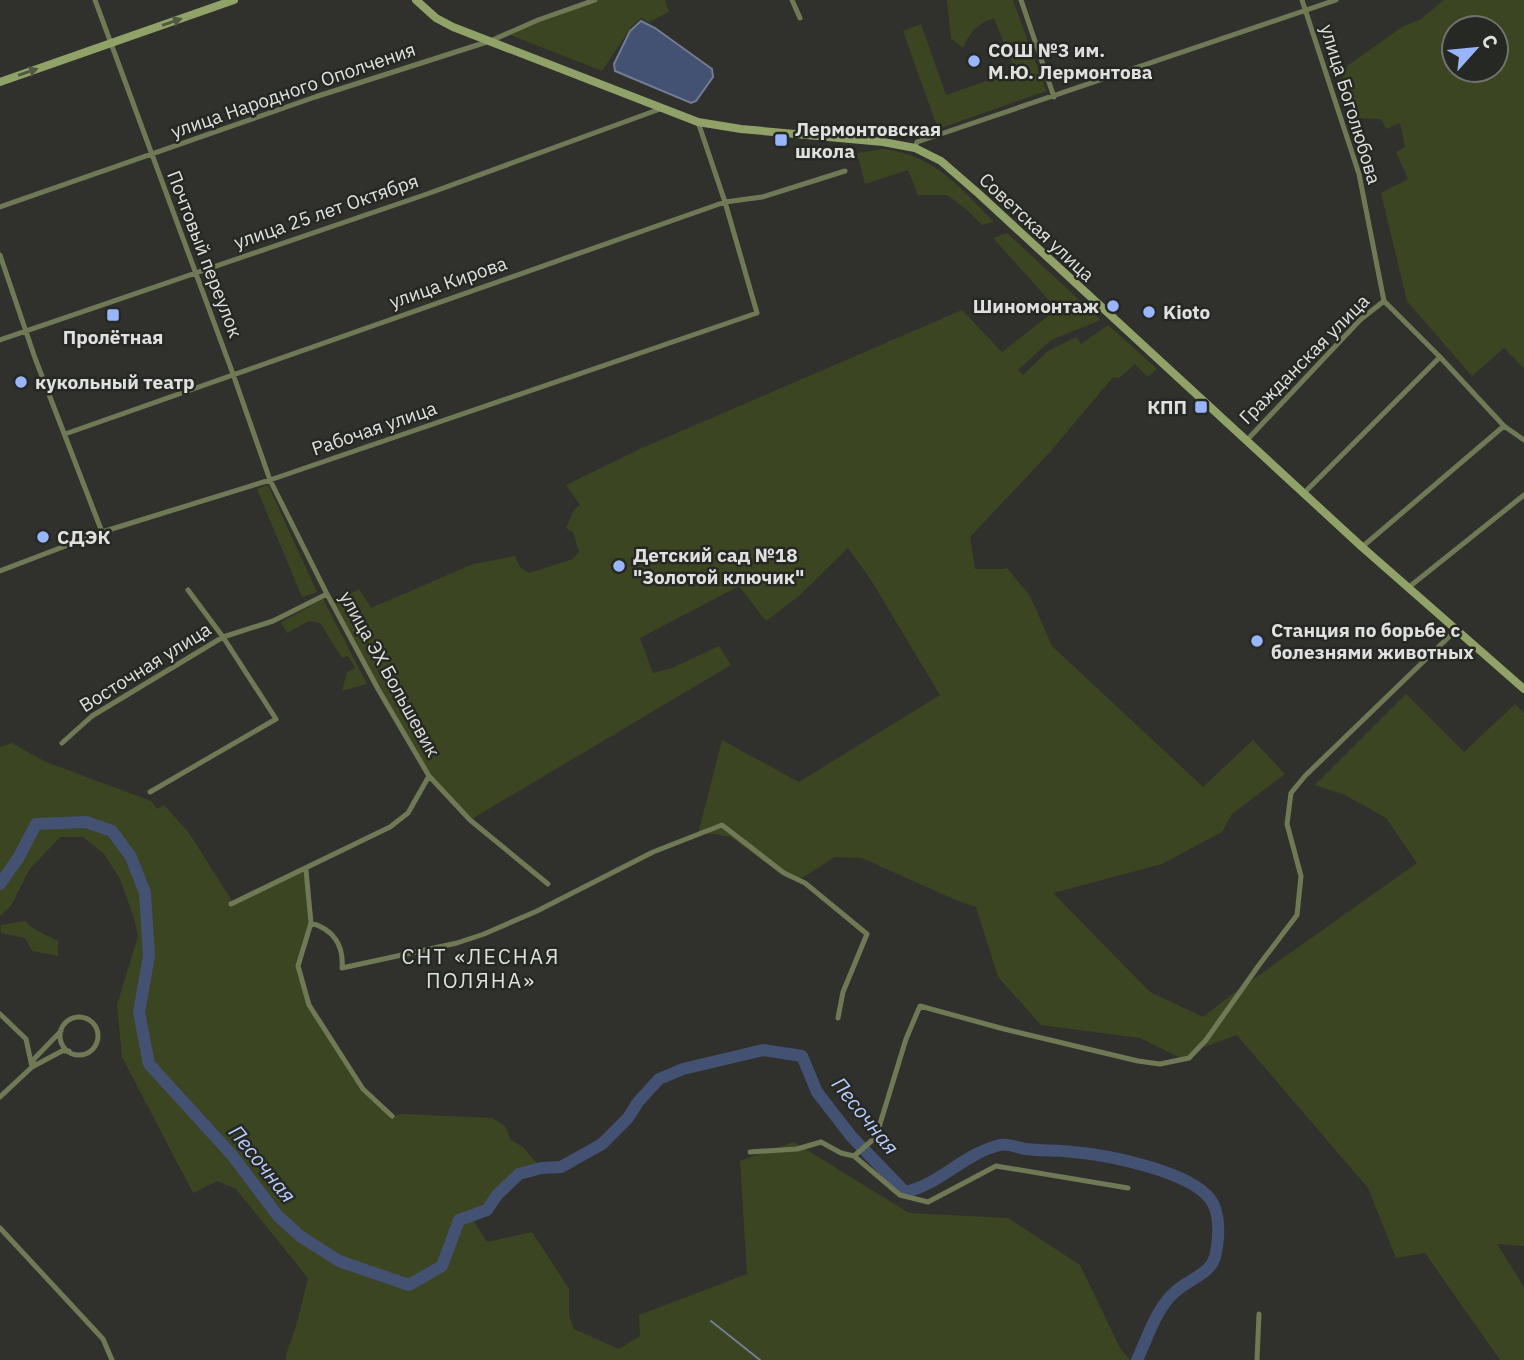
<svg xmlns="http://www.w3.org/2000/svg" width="1524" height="1360" font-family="'IBM Plex Sans',sans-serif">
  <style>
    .green { fill: #3c4522; fill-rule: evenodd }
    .water { fill: #435173; stroke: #727c93; stroke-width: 2 }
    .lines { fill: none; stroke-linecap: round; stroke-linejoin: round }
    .stream { stroke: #727c93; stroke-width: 2 }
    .river { stroke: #435173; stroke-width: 12 }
    .street { stroke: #6f7956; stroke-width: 5 }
    .secondary { stroke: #91a269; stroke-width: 8 }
    .oneway { fill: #51593f }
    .poi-dot { fill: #99b5fd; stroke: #262823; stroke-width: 2.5 }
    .labels { text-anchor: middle; stroke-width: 5; stroke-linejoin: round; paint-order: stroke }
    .poi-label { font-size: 19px; font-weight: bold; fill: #e0e1df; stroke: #262823; text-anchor: start }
    .street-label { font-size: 19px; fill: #e0e1df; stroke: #262823 }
    .neighbourhood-label { font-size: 21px; letter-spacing: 2px; fill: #dee0da; stroke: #262823 }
    .water-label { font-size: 21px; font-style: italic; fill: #b8ccfd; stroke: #262823 }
  </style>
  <rect width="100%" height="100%" fill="#30312d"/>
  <path class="green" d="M599,0H665L669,12L649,22L641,18L632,26L602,71L508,34Z
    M947,0H1013L1046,91L938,129L903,31L921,24L946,95L1015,71L994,18C977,24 970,32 963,48L951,38Z
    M1444,0H1524V368L1504,348L1472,376L1407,301L1381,193L1408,179L1396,152L1405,147L1400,123L1386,129L1381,119L1355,118L1340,87L1347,66L1402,27L1421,19ZM1496,28V70H1454V28Z
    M884,149C936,156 959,187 994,222L982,225L966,209L947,195H918L908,170L865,184L857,153Z
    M1007,233L1101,320L1051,340L1018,370L1023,375L1048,351L1076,337L1081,344L1108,325L1157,369L1148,377L1135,364L1119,378L1113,377L1050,452L970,537L975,569H1004L1006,567L1030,596L1052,646L1203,787L1253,740L1285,774L1232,814L1222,832L1162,864L1053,893L1150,992L1203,1017L1231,995L1417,863L1386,818L1345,795L1315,785L1406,694L1464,752L1515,704L1524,713V1246L1497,1244L1524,1287V1360H1500L1425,1253L1396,1258L1368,1188L1237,1035L1196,1050L1183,1059L1140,1038L1041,1025L998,977L976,907L951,898L862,858L835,857L802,878L779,873L731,837L715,834H698L722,740L799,782L940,695L871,580L848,548L799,596L766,621L739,586L640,638L653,673L672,668L719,646L731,665L470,820L429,776L333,604L359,589L371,608L473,564L515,556L520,567L529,573L573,559L579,552L573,532L566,528L574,510L580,505L566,485L642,448L962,310L1002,352L1057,309L993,238Z
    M268,485L317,592L302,597L257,489Z
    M323,599L367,684L342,691L347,672L355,668L348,656L342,658L320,623L309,621L287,633L281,622Z
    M12,743L46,762L151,801L157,809L164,805L189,833L232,901L305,867L311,923L298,966L309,1005L363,1089L392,1116L404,1114L492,1118L505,1126L511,1140L523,1147L541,1168L518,1174L497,1195L487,1210L474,1222L487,1242L532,1232L569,1289V1315L574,1329L619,1349L640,1336L639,1315L747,1274L740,1161L794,1142L909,1213L1008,1218L1080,1265L1120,1348L1130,1360H286V1355L297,1323L308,1278L236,1189L217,1181L193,1193L122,1057L117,1005L138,936L134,918L120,879L104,854L83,837H60L29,870L11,906L0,916V747Z
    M25,921L34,929L58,941V956L32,951L25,938L1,933V925Z"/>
  <path class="water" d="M641,21L655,28L712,69L713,77L696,101L691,103L615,71L614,64L630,31Z"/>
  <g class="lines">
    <path class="stream" d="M711,1321L760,1360"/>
    <path class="river" d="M0,884L19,857L36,824L86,822L112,831L131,857L145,893L149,956L139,1012L149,1064L232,1155L278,1216L300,1236L339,1261L409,1285L442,1266L459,1220L487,1210L497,1195L519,1174L541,1168L561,1167L602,1144L628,1118L638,1102L659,1079L683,1069L763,1050L802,1056L817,1092L851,1136L905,1192C939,1185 965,1153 1000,1145C1008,1143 1017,1148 1026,1149C1041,1151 1058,1150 1073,1152C1108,1155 1190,1171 1211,1200C1221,1215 1219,1240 1215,1257C1210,1274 1188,1280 1176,1291C1156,1308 1148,1337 1137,1360"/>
    <path class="street" d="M95,0L233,374L270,480L327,594L378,689L429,776L470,820L548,884
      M792,0L800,18
      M1021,0L1054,97
      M1302,0L1359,174L1384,301
      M915,148L917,142L1336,0
      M0,207L315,97L490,41L538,20L595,0
      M0,255L35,358L102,532
      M0,340L427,194L660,109
      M1440,357L1504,426L1524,440
      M65,434L725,202L762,197L845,171
      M1247,440L1360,320L1384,301
      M1304,493L1440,357L1384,301
      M1362,547L1504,426
      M0,571L102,532L270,480L757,313L725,202L698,122
      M1409,587L1524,495
      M62,743L92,716L223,637L273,621L327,594
      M150,792L276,719L223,637L188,590
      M306,870L311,923L298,966L309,1005L363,1089L392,1116
      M231,904L390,827L408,813L429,776
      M311,923C333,929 344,945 342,968L457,943L484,934L537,911L653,852L722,825L784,873L805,883L867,934L843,992L838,1018
      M0,1014L26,1039L32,1067L62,1051H69
      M60 1036a19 19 0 1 1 38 0a19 19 0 1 1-38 0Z
      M0,1097L32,1067L34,1059L61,1031
      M750,1152L797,1149L821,1142L841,1153L854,1156L900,1195L928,1202L996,1166L1128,1188
      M854,1156L876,1137L906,1039L920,1006L1004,1029L1138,1061L1160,1064L1189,1058L1206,1040L1259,965L1297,915L1301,876L1287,824L1291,793L1305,776L1457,629
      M0,1228L103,1339L112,1360
      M1257,1360L1259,1314"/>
    <path class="secondary" d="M416,0L436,18L453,27L698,122L741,129L883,142L915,148L941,161L979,194L1362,547L1524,689
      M0,82L234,0"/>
  </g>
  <defs><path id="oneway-solid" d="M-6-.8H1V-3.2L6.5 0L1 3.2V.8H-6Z" transform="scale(1.75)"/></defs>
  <g class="oneway">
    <use href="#oneway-solid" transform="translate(172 22) rotate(-19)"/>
    <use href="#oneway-solid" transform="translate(28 72) rotate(-19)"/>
  </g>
  <g class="poi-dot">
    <circle cx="974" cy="61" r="7"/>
    <rect x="774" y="133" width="14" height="14" rx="3.5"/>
    <circle cx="1113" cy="306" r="7"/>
    <circle cx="1149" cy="312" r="7"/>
    <rect x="106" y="308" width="14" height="14" rx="3.5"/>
    <circle cx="21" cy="382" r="7"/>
    <rect x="1194" y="400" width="14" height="14" rx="3.5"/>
    <circle cx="43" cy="537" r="7"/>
    <circle cx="619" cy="566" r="7"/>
    <circle cx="1257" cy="641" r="7"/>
  </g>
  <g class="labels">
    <g class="poi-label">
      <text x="988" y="57">СОШ №3 им.<tspan x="988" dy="22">М.Ю. Лермонтова</tspan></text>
      <text x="795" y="136">Лермонтовская<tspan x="795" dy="22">школа</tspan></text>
      <text x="1099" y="313" text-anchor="end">Шиномонтаж</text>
      <text x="1163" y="319">Kioto</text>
      <text x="113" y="344" text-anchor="middle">Пролётная</text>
      <text x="35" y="389">кукольный театр</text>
      <text x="1187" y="414" text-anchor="end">КПП</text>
      <text x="57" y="544">СДЭК</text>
      <text x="633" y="562">Детский сад №18<tspan x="633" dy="22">"Золотой ключик"</tspan></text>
      <text x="1271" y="637">Станция по борьбе с<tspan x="1271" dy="22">болезнями животных</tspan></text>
    </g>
    <g class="street-label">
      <text transform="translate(293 90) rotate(-19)" y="7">улица Народного Ополчения</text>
      <text transform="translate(1351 104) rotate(73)" y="7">улица Боголюбова</text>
      <text transform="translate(326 211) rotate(-19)" y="7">улица 25 лет Октября</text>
      <text transform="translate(1037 227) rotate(43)" y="7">Советская улица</text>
      <text transform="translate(205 254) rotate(69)" y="7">Почтовый переулок</text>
      <text transform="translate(448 282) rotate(-19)" y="7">улица Кирова</text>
      <text transform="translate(1304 359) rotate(-45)" y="7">Гражданская улица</text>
      <text transform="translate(374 428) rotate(-19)" y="7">Рабочая улица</text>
      <text transform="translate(145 667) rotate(-32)" y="7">Восточная улица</text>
      <text transform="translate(390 674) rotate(61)" y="7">улица ЭХ Большевик</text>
    </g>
    <g class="neighbourhood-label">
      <text x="481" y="964">СНТ «ЛЕСНАЯ<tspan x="481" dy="24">ПОЛЯНА»</tspan></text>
    </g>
    <g class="water-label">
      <text transform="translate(865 1116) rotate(51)" y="7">Песочная</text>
      <text transform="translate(262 1164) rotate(51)" y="7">Песочная</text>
    </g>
  </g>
  <g transform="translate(1475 49) rotate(63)"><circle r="33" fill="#262823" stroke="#70726e" stroke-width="2"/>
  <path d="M0-5L12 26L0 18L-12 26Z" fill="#99b5fd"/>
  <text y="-10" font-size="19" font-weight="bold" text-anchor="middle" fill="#e0e1df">С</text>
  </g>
</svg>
